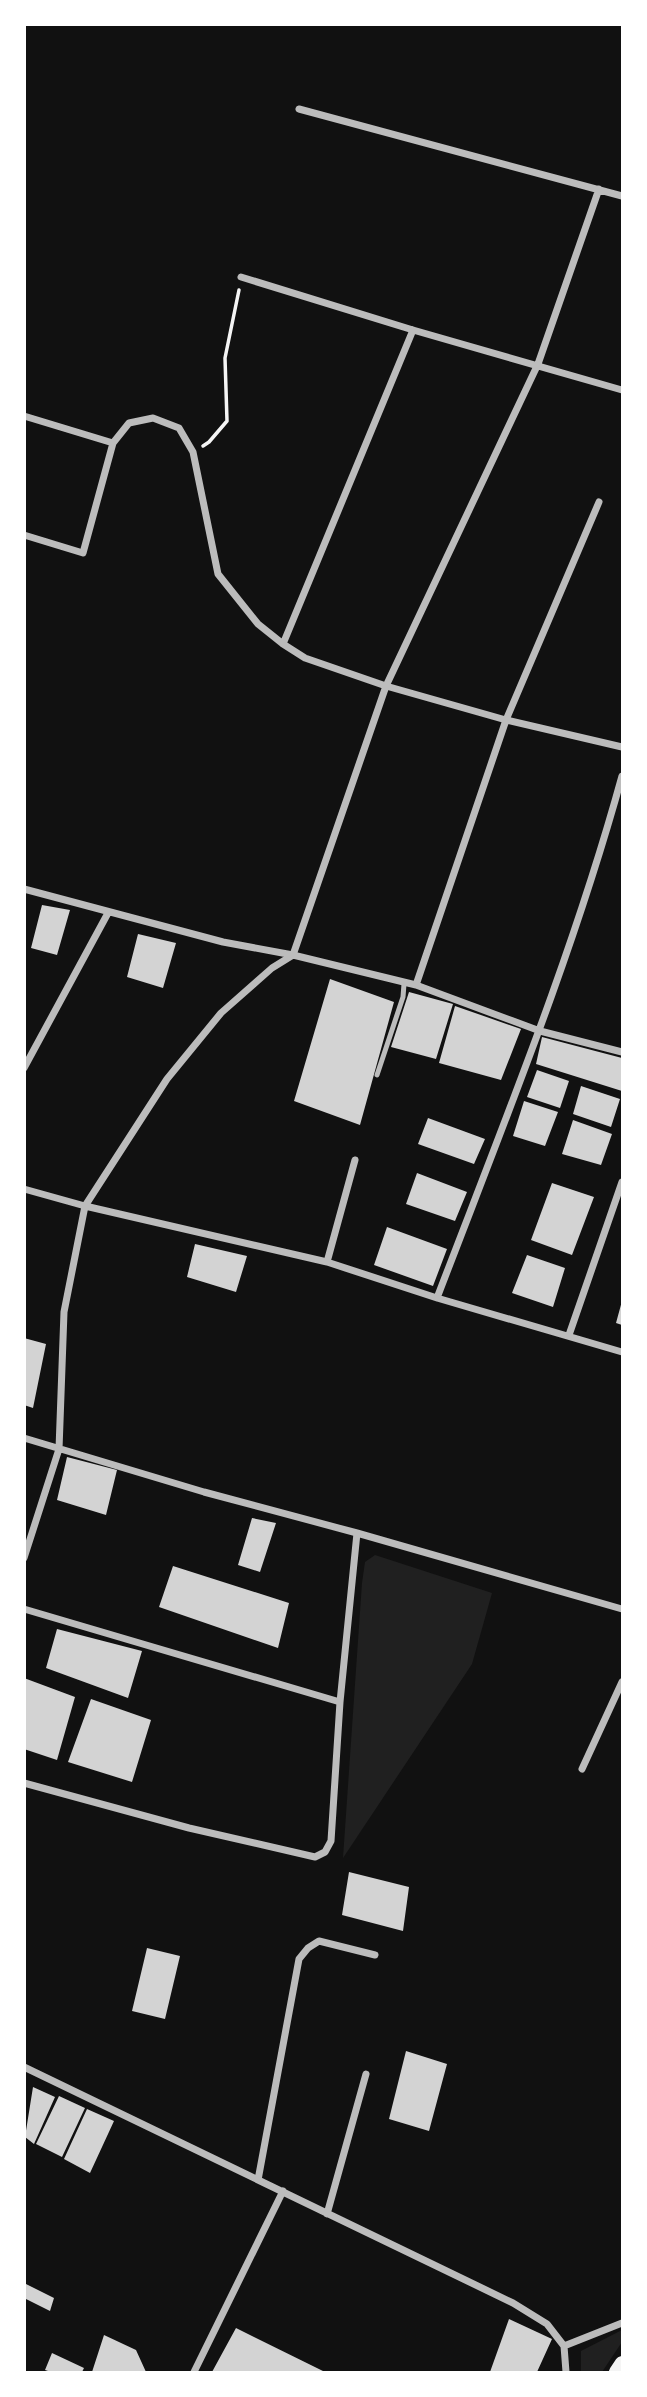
<svg xmlns="http://www.w3.org/2000/svg" width="647" height="2397" font-family="Commissioner,sans-serif">
  <style>
    .green { fill: #202020 }
    .building { fill: #d3d3d3 }
    .lines { fill: none; stroke-linecap: round; stroke-linejoin: round }
    .path { stroke: #f5f5f5; stroke-width: 3.5 }
    .service { stroke: #bcbcbc; stroke-width: 5 }
    .minor { stroke: #bcbcbc; stroke-width: 7 }
    .secondary { stroke: #f5f5f5; stroke-width: 14 }
  </style>
  <rect width="100%" height="100%" fill="#111"/>
  <path class="green" d="M375,1555L492,1593L472,1664L343,1858L362,1583L365,1562Z
    M622,2330V2342L602,2372H581V2351Z"/>
  <path class="building" d="M42,905L70,910L57,955L31,948Z
    M138,934L176,943L163,988L127,977Z
    M330,979L394,1002L360,1125L294,1101Z
    M409,992L453,1004L436,1059L391,1047Z
    M455,1006L521,1029L501,1080L439,1063Z
    M542,1037L622,1058V1091L536,1064Z
    M537,1070L569,1081L560,1108L527,1097Z
    M581,1086L620,1099L611,1127L573,1114Z
    M524,1101L558,1112L545,1146L513,1136Z
    M428,1118L485,1139L474,1164L418,1144Z
    M573,1120L612,1134L601,1165L562,1154Z
    M417,1173L467,1192L455,1221L406,1204Z
    M552,1183L594,1197L572,1255L531,1240Z
    M387,1227L447,1249L433,1286L374,1265Z
    M195,1244L247,1256L236,1292L187,1277Z
    M527,1255L565,1268L553,1307L512,1293Z
    M622,1301V1325L616,1323Z
    M24,1338L46,1344L33,1408L24,1405Z
    M67,1457L117,1470L106,1515L57,1500Z
    M252,1518L276,1523L260,1572L238,1565Z
    M173,1566L289,1603L278,1648L159,1607Z
    M57,1629L142,1651L128,1698L46,1668Z
    M24,1678L75,1697L57,1760L24,1749Z
    M91,1699L151,1720L132,1782L68,1762Z
    M349,1872L409,1887L403,1931L342,1915Z
    M147,1948L180,1956L165,2019L132,2011Z
    M406,2051L447,2064L429,2131L389,2119Z
    M33,2087L55,2097L34,2144L25,2137Z
    M59,2096L85,2108L62,2157L36,2144Z
    M87,2109L114,2121L90,2173L64,2159Z
    M24,2283L54,2298L50,2311L24,2298Z
    M509,2319L552,2339L537,2372H490Z
    M236,2328L325,2372H212Z
    M104,2335L136,2350L146,2372H92Z
    M52,2353L84,2368L82,2372H51L45,2370Z"/>
  <g class="lines">
    <path class="path" d="M203,446L209,442L227,421L225,358L239,290"/>
    <path class="service" d="M377,1075L403,997L404,984"/>
    <path class="minor" d="M299,109L622,196
      M241,277L413,330L622,390
      M24,416L113,443
      M24,535L83,553L113,443L129,423L153,418L179,428L193,452L218,574L258,624L283,644L305,658L386,686L506,720L622,747
      M283,644L413,330
      M24,889L223,942L293,955L416,985L540,1031L622,1052
      M416,985L506,720L599,502
      M24,1068L108,913
      M24,1189L85,1206L327,1262L437,1298L622,1352
      M327,1262L355,1160
      M437,1298C503,1125 573,954 622,776
      M569,1335L622,1182
      M24,1438L204,1492L357,1533L622,1609
      M24,1558L59,1449L64,1312L85,1206L167,1079L221,1013L272,968L293,955L386,686L538,364L599,189
      M24,1609L340,1702
      M582,1769L622,1682
      M24,1783L189,1828L315,1857L325,1852L331,1841L340,1702L357,1533
      M24,2067L513,2303L547,2324L564,2346L566,2372
      M258,2180L299,1959L308,1948L319,1941L375,1955
      M327,2214L366,2074
      M564,2346L622,2323
      M194,2372L283,2191"/>
    <path class="secondary" d="M616,2372L622,2363"/>
  </g>
  <rect width="647" height="2397" fill="none" stroke="#ffffff" stroke-width="52"/>
</svg>
